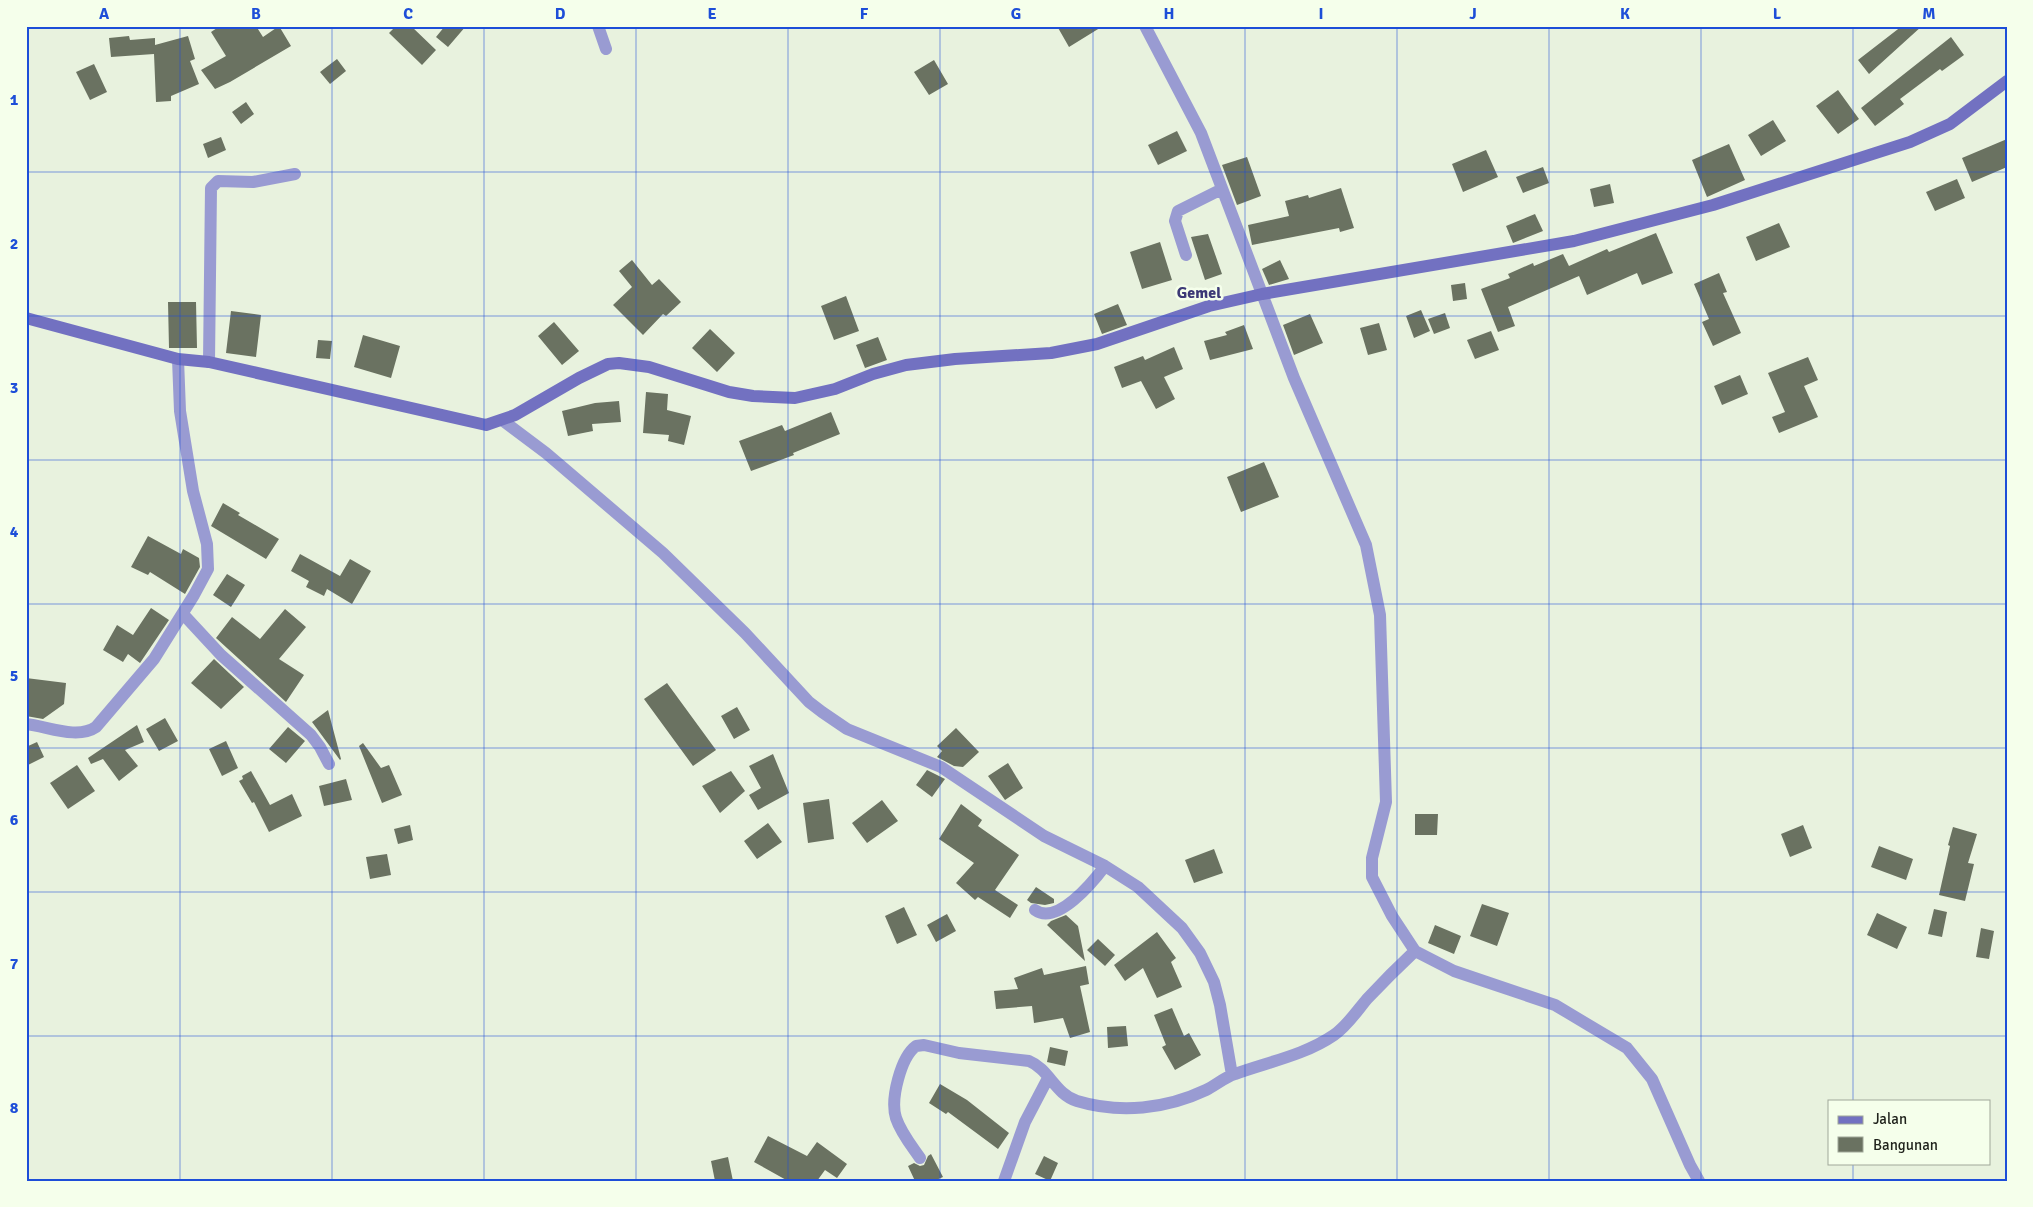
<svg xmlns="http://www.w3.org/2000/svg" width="2033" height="1207" font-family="Signika,sans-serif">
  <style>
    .building { fill: #6a7261 }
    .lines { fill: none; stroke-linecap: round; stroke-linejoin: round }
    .street { stroke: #999bd2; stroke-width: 12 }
    .secondary { stroke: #7271c1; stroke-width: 12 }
    .grid { fill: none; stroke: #1d4ed8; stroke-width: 1; stroke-opacity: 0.55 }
    .labels { text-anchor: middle; stroke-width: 5; stroke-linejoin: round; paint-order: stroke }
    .quarter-label { font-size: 16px; font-weight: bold; fill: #3c3976; stroke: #f5ffeb }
    .neatline { fill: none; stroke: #1d4ed8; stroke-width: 2 }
    .grid-label { font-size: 16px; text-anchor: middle; font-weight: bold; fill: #1d4ed8 }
  </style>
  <rect width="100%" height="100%" fill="#e8f2de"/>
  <path class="building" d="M220,26H256L263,37L279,26L291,46L230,82L215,89L201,70L226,56L211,32Z
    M396,26H411L436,50L422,65L389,33Z
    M445,26H466L448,47L436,37Z
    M1057,26H1103L1069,47Z
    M1902,26H1922L1869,74L1858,60Z
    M129,36L130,40L155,38V45L188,36L195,59L190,61L199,84L171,96V101L156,102L154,54L111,57L109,38Z
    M1951,37L1964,55L1942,71L1940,69L1900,99L1904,104L1875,126L1861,108Z
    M337,59L346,71L330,84L320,72Z
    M934,60L948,84L929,95L914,72Z
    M94,64L107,92L90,100L76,72Z
    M1838,90L1859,119L1838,134L1816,106Z
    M246,102L254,114L241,124L232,112Z
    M1773,120L1786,141L1761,156L1748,135Z
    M1177,131L1187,151L1158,165L1148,145Z
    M221,137L226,150L208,158L203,144Z
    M2007,139V167L1972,182L1962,158Z
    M1729,144L1745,180L1707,197L1692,160Z
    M1486,150L1498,177L1463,192L1452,164Z
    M1247,157L1261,196L1237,205L1222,165Z
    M1543,167L1549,183L1523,193L1516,177Z
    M1957,179L1965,198L1935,211L1926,192Z
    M1610,184L1614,203L1594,207L1590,189Z
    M1341,188L1354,228L1340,232L1339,228L1252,245L1248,225L1289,216L1285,201L1308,195L1309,198Z
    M1535,214L1543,231L1513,243L1506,226Z
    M1779,223L1790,247L1756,261L1746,237Z
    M1656,233L1673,273L1642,285L1637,273L1587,295L1579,276L1508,307L1515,326L1498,332L1481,289L1510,278L1508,274L1533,263L1534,266L1563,254L1569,266L1607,249L1609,252Z
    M1208,234L1222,274L1205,280L1191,237Z
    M1160,242L1172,280L1142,289L1130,252Z
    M632,260L652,285L659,279L681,302L666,316L663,314L643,335L613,305L632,287L619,271Z
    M1280,260L1289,279L1269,285L1262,269Z
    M1719,273L1727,292L1723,293L1741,333L1713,346L1702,322L1709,319L1694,284Z
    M1465,283L1467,299L1453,301L1451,285Z
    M846,296L859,331L834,340L821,306Z
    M168,302H196L197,348H169Z
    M1118,304L1127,325L1102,334L1094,314Z
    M1421,310L1430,331L1414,338L1406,316Z
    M231,311L261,315L256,357L226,353Z
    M1445,313L1450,328L1434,334L1428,319Z
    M1310,314L1323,343L1294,355L1283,325Z
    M554,322L579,351L562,365L538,336Z
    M1379,323L1387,350L1368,355L1360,328Z
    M1244,325L1253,349L1210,360L1204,341L1227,335L1225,332Z
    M710,329L735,353L717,372L692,348Z
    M1491,331L1499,350L1475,359L1467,340Z
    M363,335L400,346L391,378L354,367Z
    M878,337L887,360L865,368L856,345Z
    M318,340L332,341L330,359L316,358Z
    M1174,347L1183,369L1164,377L1175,399L1156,409L1141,381L1122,388L1114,367L1143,356L1145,360Z
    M1808,357L1818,380L1804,386L1818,417L1779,433L1772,417L1785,412L1768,373Z
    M1740,375L1748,394L1722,405L1714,386Z
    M646,392L668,394L667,410L691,416L684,445L668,441L669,435L643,433Z
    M619,401L621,422L592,424L593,431L568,436L562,411L595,403Z
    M831,412L840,434L793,453L794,455L751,471L739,441L782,425L785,431Z
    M1264,462L1279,497L1241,512L1227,477Z
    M223,503L240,513L238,515L279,539L266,559L211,526Z
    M148,536L181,554L183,549L199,558L200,567L185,594L150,572L148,575L131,567Z
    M300,554L340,576L350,559L371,571L352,604L327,589L324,596L306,587L309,581L291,571Z
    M227,574L245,585L231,607L213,595Z
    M151,608L169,620L140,663L128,654L123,662L103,650L117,625L133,635Z
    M285,609L306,627L279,659L304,675L286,702L216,638L232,617L260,639Z
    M214,659L244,687L221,709L191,683Z
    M26,678L66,683L64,704L43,719L26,716Z
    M667,683L716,750L693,766L644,699Z
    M737,707L750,730L734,739L721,716Z
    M328,710L341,759L340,760L312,722Z
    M165,718L178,741L159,751L146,729Z
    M137,725L144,742L125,750L138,766L119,781L103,759L91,764L88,758Z
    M288,727L305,741L286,763L269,749Z
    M956,728L979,752L963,767L954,766L937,757L942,751L937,746Z
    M226,741L238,768L222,776L209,749Z
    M37,742L44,757L26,766V747Z
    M363,743L381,768L389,765L402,795L382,803L359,746Z
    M773,754L789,793L758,810L749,795L761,788L749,766Z
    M1008,763L1023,788L1005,800L988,776Z
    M77,765L95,791L68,809L50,783Z
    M927,770L945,779L932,797L916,785Z
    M251,771L270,805L292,794L302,816L269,832L254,802L252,803L239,781L243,779L242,776Z
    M731,771L745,791L720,813L702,786Z
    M346,779L352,800L324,806L319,786Z
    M829,799L834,839L808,843L803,803Z
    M882,800L898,821L867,843L852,823Z
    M961,804L982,820L978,826L1019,855L995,890L1018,905L1010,918L978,897L975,900L956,883L974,863L939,839Z
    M1415,814H1438L1437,835H1415Z
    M768,823L782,842L757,859L744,841Z
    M410,825L413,840L398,844L394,829Z
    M1803,825L1812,848L1790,857L1781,834Z
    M1953,827L1977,834L1968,863L1974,864L1965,901L1939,895L1950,846L1948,845Z
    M1879,846L1913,859L1906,880L1871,867Z
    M1214,849L1223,873L1194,883L1185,860Z
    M387,854L391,875L370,879L366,857Z
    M1036,887L1054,899V903L1045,905L1031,903L1027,900Z
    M1482,904L1509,913L1497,946L1470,936Z
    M904,907L917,935L897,944L885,916Z
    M1934,909L1947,912L1942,937L1928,934Z
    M1877,913L1907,927L1897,949L1867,935Z
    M947,914L956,931L936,942L927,925Z
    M1066,915L1078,926L1085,961L1047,925L1051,921Z
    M1435,925L1461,936L1454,954L1428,943Z
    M1981,928L1994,931L1989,959L1976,957Z
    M1157,932L1176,958L1171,962L1182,987L1157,998L1143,968L1125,981L1114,965Z
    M1098,939L1115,955L1105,966L1087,950Z
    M1086,966L1089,984L1080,986L1090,1032L1070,1038L1063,1018L1034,1023L1032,1006L996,1009L994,991L1018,989L1014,978L1042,968L1044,975Z
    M1172,1008L1184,1036L1189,1033L1201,1055L1175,1070L1162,1047L1166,1045L1154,1015Z
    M1126,1026L1128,1046L1108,1048L1107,1027Z
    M1050,1047L1068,1051L1065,1066L1047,1062Z
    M940,1084L967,1100L1009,1133L998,1149L948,1112L946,1114L929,1103Z
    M768,1136L807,1156L817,1142L847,1164L837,1178L825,1170L817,1181H788L754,1162Z
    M931,1154L943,1177L934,1181H915L908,1166L914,1163L920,1166L924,1165L928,1156Z
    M1044,1156L1058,1163L1050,1181L1035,1174Z
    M728,1157L733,1181H715L711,1161Z"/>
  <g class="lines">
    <path class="street" d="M598,26L606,49
      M1186,255L1175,221L1178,211L1222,189
      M209,362L211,188L218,181L253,182L295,174
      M502,420L546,453L663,553L745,633L809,702L822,712L847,729L941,767L1044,836L1105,866L1138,887L1182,928L1200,953L1214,982L1220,1005L1232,1075
      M183,614L221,655L311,735L320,747L329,764
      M26,724C47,726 77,740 96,727L154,659L194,595L208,569L207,544L193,491L180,411L178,359
      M1035,910C1057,926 1093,882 1105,866
      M1415,951L1454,971L1555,1005L1627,1048L1652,1079L1690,1165L1699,1181
      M920,1158C911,1145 901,1133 896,1118C890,1099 901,1057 916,1046L924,1045L959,1053L1029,1061C1049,1069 1055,1094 1077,1101C1120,1114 1166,1109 1206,1090C1216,1085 1225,1077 1235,1074C1268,1062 1305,1055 1334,1035C1347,1026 1357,1011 1367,999C1383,982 1399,966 1415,951L1392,916L1372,877V858L1386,802L1380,615L1366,545L1294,378L1201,133L1145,26
      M1004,1181L1025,1122L1048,1078"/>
    <path class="secondary" d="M26,318L178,359L209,362L486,425L515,415L579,378L608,364L619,363L649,367L729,392L753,396L795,398L835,389L873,374L906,365L955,359L1051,353L1097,344L1209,306L1262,294L1574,241L1713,205L1910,142L1950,124L2007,81"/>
  </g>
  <path class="grid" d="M180,26V1181M332,26V1181M484,26V1181M636,26V1181M788,26V1181M940,26V1181M1093,26V1181M1245,26V1181M1397,26V1181M1549,26V1181M1701,26V1181M1853,26V1101M26,172H2007M26,316H2007M26,460H2007M26,604H2007M26,748H2007M26,892H2007M26,1036H2007M1853,1163V1181"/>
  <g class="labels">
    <g class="quarter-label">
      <text x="1199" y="298">Gemel</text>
    </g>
  </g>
  <rect width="2033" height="1207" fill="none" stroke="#f5ffeb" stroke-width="55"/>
  <rect x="1828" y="1100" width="162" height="65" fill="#f5ffeb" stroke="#a0a799"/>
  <rect x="1838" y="1116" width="25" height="8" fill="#7271c1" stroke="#a0a799"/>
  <text x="1873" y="1124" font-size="15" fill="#21241d">Jalan</text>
  <rect x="1838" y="1137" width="25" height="15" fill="#6a7261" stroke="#a0a799"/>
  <text x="1873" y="1150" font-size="15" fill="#21241d">Bangunan</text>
  <rect x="28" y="28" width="1978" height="1152" class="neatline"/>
  <g class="grid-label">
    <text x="104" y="19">A</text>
    <text x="256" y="19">B</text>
    <text x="408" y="19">C</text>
    <text x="560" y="19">D</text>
    <text x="712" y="19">E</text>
    <text x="864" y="19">F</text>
    <text x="1016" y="19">G</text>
    <text x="1169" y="19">H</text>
    <text x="1321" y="19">I</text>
    <text x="1473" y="19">J</text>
    <text x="1625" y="19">K</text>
    <text x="1777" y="19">L</text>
    <text x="1929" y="19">M</text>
    <text x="14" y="105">1</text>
    <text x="14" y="249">2</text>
    <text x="14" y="393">3</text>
    <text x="14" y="537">4</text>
    <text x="14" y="681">5</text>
    <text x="14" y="825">6</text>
    <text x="14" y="969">7</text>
    <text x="14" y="1113">8</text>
  </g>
</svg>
